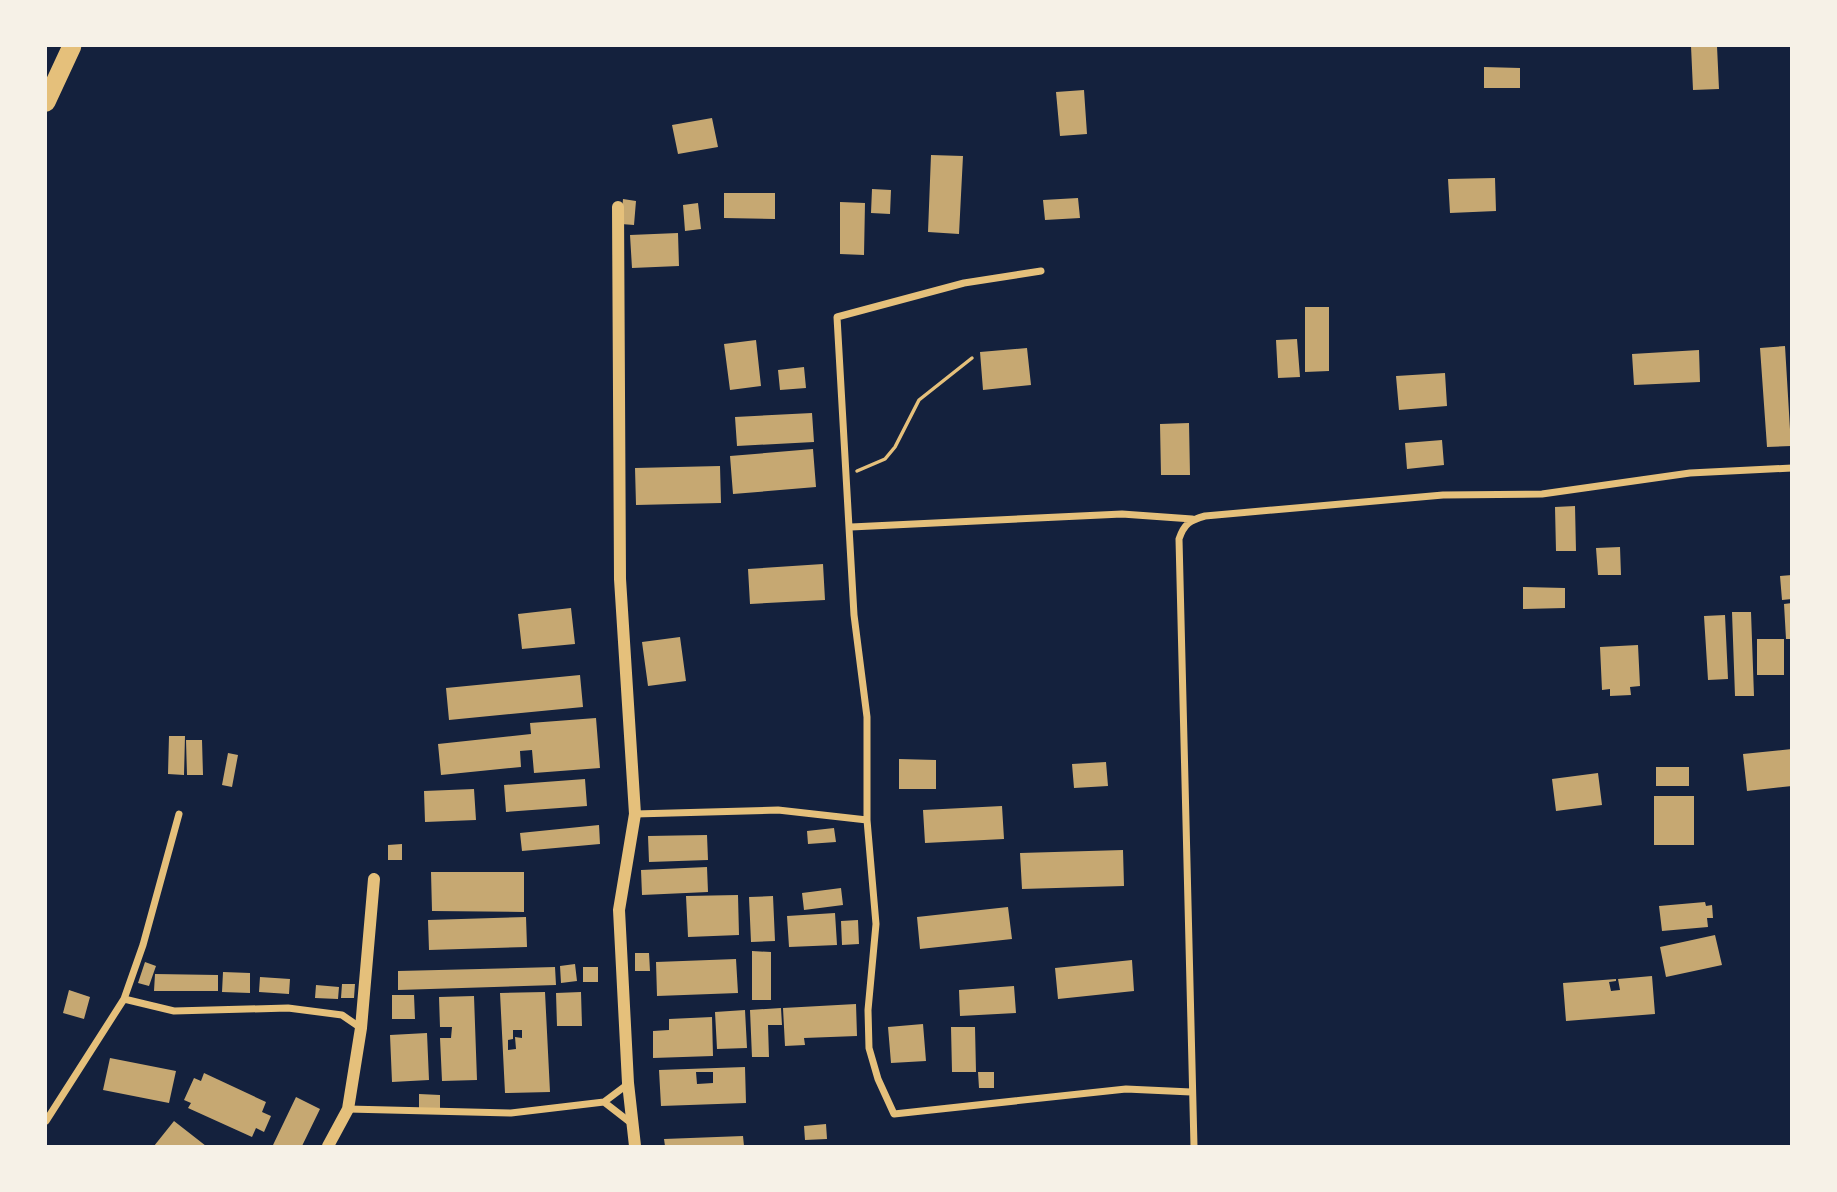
<svg xmlns="http://www.w3.org/2000/svg" width="1837" height="1192" font-family="Montserrat,sans-serif">
  <style>
    .building { fill: #c6a872; fill-rule: evenodd }
    .lines { fill: none; stroke-linecap: round; stroke-linejoin: round }
    .path { stroke: #e5c07b; stroke-width: 3.5 }
    .minor { stroke: #e5c07b; stroke-width: 7 }
    .tertiary { stroke: #e5c07b; stroke-width: 12 }
    .trunk { stroke: #e5c07b; stroke-width: 19 }
  </style>
  <rect width="100%" height="100%" fill="#14213d"/>
  <path class="building" d="M1691,46H1717L1719,89L1693,90Z
    M1484,67L1520,68V88H1484Z
    M1084,90L1087,134L1060,136L1056,92Z
    M712,118L718,147L678,154L672,125Z
    M931,155L963,156L959,234L928,232Z
    M1495,178L1496,211L1450,213L1448,179Z
    M872,189L891,190L890,214L871,213Z
    M724,193H775V219L724,218Z
    M1078,198L1080,218L1045,220L1043,200Z
    M623,199L636,201L634,225L621,224Z
    M840,202L865,203L864,255L840,254Z
    M698,203L701,229L685,231L683,205Z
    M678,233L679,266L632,268L630,235Z
    M1305,307H1329V371L1305,372Z
    M1297,339L1300,377L1278,378L1276,340Z
    M756,340L761,386L730,390L724,344Z
    M1785,346L1791,446L1767,447L1760,348Z
    M1027,348L1031,385L983,390L980,352Z
    M1699,350L1700,382L1634,385L1632,354Z
    M804,367L806,388L780,390L778,370Z
    M1445,373L1447,406L1399,410L1396,376Z
    M812,413L814,442L737,446L735,417Z
    M1189,423L1190,475H1161L1160,424Z
    M1442,440L1444,465L1407,469L1405,443Z
    M813,449L816,487L733,494L730,456Z
    M720,466L721,503L636,505L635,468Z
    M1575,506L1576,551H1556L1555,507Z
    M1620,547L1621,575H1598L1596,548Z
    M823,564L825,600L750,604L748,569Z
    M1792,575V599L1782,600L1780,576Z
    M1523,587L1565,588V608L1523,609Z
    M1792,603V639H1786L1784,604Z
    M571,608L575,644L522,649L518,614Z
    M1732,612H1751L1754,696H1735Z
    M1725,615L1728,679L1708,680L1704,616Z
    M680,637L686,681L648,686L642,642Z
    M1757,639H1784V675H1757Z
    M1638,645L1640,686L1630,687L1631,695L1610,696V689L1602,690L1600,647Z
    M580,675L583,707L449,720L446,688Z
    M596,718L600,768L534,773L532,750L520,751L521,767L441,775L438,744L531,734L530,723Z
    M169,736H185L184,775L168,774Z
    M186,740H202L203,775H187Z
    M1792,749V786L1747,791L1743,754Z
    M228,753L238,755L232,787L222,785Z
    M899,759L936,760V789H899Z
    M1106,762L1108,786L1074,788L1072,764Z
    M1656,767H1689V786H1656Z
    M1598,773L1602,805L1556,811L1552,779Z
    M585,779L587,806L506,812L504,785Z
    M474,789L476,820L425,822L424,791Z
    M1654,796H1694V845H1654Z
    M1002,806L1004,839L925,843L923,810Z
    M599,825L600,844L522,851L520,833Z
    M834,828L836,842L808,844L807,831Z
    M707,835L708,860L649,862L648,836Z
    M402,844V860H388V845Z
    M1123,850L1124,886L1022,889L1020,853Z
    M707,867L708,892L642,895L641,870Z
    M431,872H524V912L432,911Z
    M841,888L843,905L804,910L802,893Z
    M738,895L739,935L688,937L686,896Z
    M773,896L775,941L751,942L749,897Z
    M1705,902L1706,906L1712,905L1713,918H1707L1708,927L1662,931L1659,906Z
    M1008,907L1012,939L920,949L917,917Z
    M835,913L837,945L789,947L787,916Z
    M526,917L527,947L429,950L428,920Z
    M858,920L859,944L842,945L841,921Z
    M1715,935L1722,965L1666,977L1660,947Z
    M752,951L771,952V1000H752Z
    M635,953H649L650,971H635Z
    M736,959L738,993L657,996L656,962Z
    M1132,960L1134,991L1058,999L1055,968Z
    M145,962L156,966L149,986L138,983Z
    M575,964L577,981L561,983L560,966Z
    M555,967L556,985L398,990V971Z
    M583,967H598V982H583Z
    M223,972L250,973V993L222,992Z
    M155,974L218,975V991H154Z
    M1652,976L1655,1014L1566,1021L1563,983L1616,979V981L1609,982L1611,991L1620,990L1618,979Z
    M260,977L290,979L289,994L259,992Z
    M342,984H355L354,998H341Z
    M316,985L339,987L338,999L315,998Z
    M1014,986L1016,1013L960,1016L959,990Z
    M69,990L90,997L84,1019L63,1013Z
    M545,992L550,1092L505,1093L500,993ZM513,1030H522V1038L515,1037L516,1049L508,1050V1040L513,1039Z
    M581,992L582,1026H557L556,993Z
    M392,995H414L415,1019H392Z
    M474,996L477,1080L442,1081L440,1038H451L452,1027H440L439,997Z
    M856,1004L857,1036L804,1038L805,1045L785,1046L783,1008Z
    M781,1008L782,1025H768L769,1057H752L750,1010Z
    M745,1010L747,1048L717,1049L715,1012Z
    M712,1017L713,1056L653,1058V1031L669,1030V1019Z
    M923,1024L926,1061L891,1063L888,1027Z
    M951,1027H975L976,1072H952Z
    M427,1033L429,1080L392,1082L390,1035Z
    M110,1058L176,1071L169,1103L103,1090Z
    M745,1067L746,1103L661,1106L659,1070ZM696,1072H713V1083L697,1084Z
    M978,1072H994V1088H979Z
    M204,1073L266,1102L262,1112L271,1116L264,1132L256,1128L252,1137L188,1108L191,1103L184,1100L194,1078L201,1081Z
    M419,1094L440,1095V1109L419,1108Z
    M296,1097L320,1109L302,1146H277L273,1145Z
    M174,1121L206,1146H154Z
    M826,1124L827,1139L805,1140L804,1126Z
    M743,1136L744,1146H665L664,1139Z"/>
  <g class="lines">
    <path class="path" d="M857,471L885,459L895,447L919,400L972,358"/>
    <path class="minor" d="M1041,271L964,283L837,317L854,615L867,717V820L876,924L868,1010L869,1048L878,1079L894,1114L1126,1089L1191,1092
      M851,527L1122,514L1192,519
      M635,814L778,810L867,820
      M124,999L174,1011L288,1008L342,1015L361,1028
      M604,1102L631,1123
      M348,1109L511,1113L604,1102L628,1084
      M46,1121L124,999L143,945L179,814
      M1194,1146L1179,539C1184,524 1190,520 1205,516L1443,495L1542,494L1690,473L1792,468"/>
    <path class="tertiary" d="M618,207L620,579L635,814L619,910L628,1083L635,1146
      M328,1146L348,1109L361,1028L374,879"/>
    <path class="trunk" d="M46,102L72,46"/>
  </g>
  <rect width="1837" height="1192" fill="none" stroke="#f6f1e7" stroke-width="94"/>
</svg>
